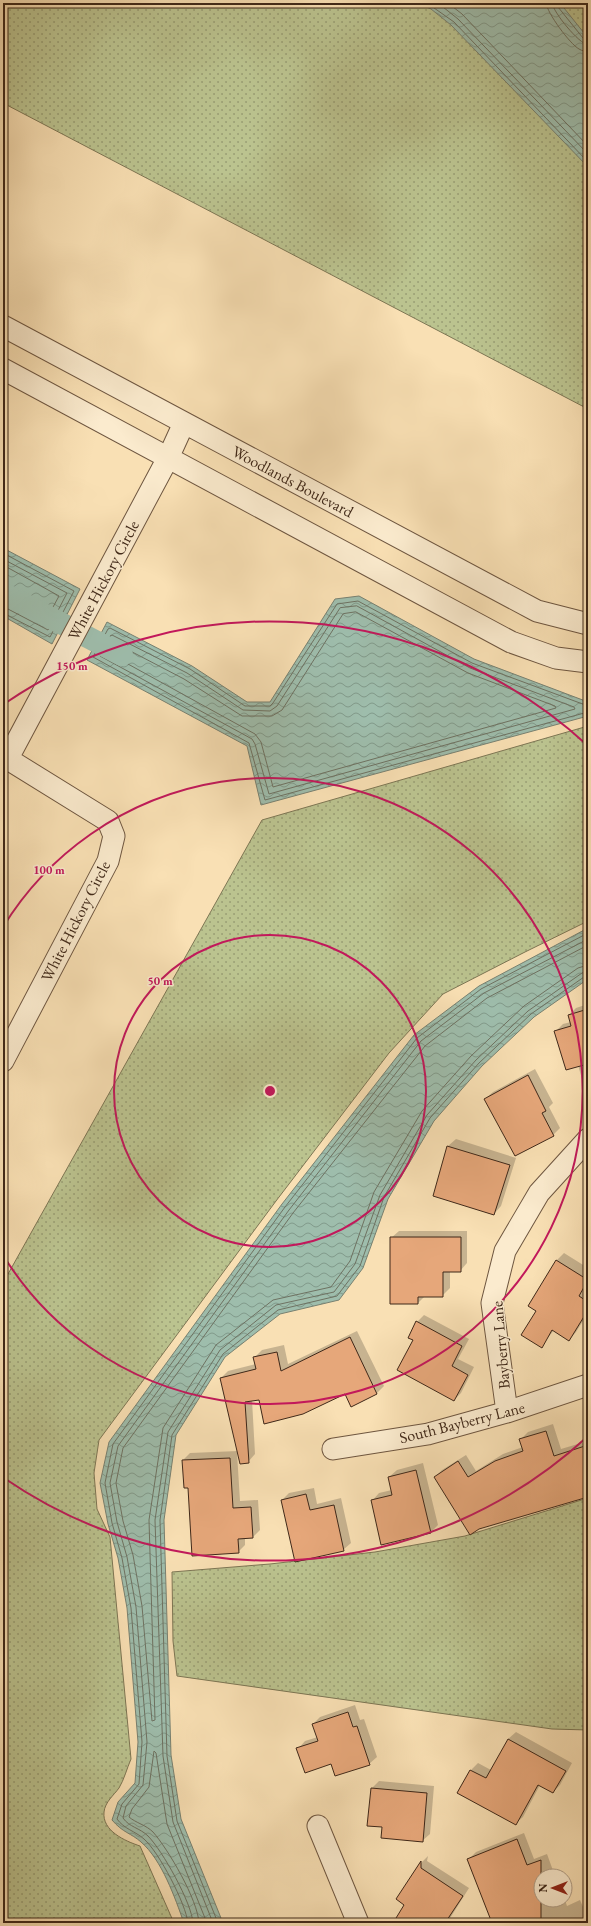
<svg xmlns="http://www.w3.org/2000/svg" width="591" height="1926" font-family="'EB Garamond',serif">
  <style>
    .grass { fill: url(#grass-dots); stroke: #7d7654 }
    .water { fill: url(#water-waves); stroke: #788171 }
    .shadow { fill: #0003 }
    .lines { fill: none; stroke-linecap: round; stroke-linejoin: round }
    .shore { stroke: #6e7262; stroke-width: 1 }
    .canal { stroke: #9ebdac; stroke-width: 22 }
    .building { fill: #e6a77a; stroke: #3f2819 }
    .street-casing { stroke: #6e5640; stroke-width: 23 }
    .street { stroke: #fbebce; stroke-width: 21 }
    .ring { fill: none; stroke: #c2185b; stroke-width: 2 }
    .labels { text-anchor: middle; stroke-width: 3; stroke-linejoin: round; paint-order: stroke }
    .street-label { font-size: 16px; fill: #3f2819; stroke: #fbebce }
    .centre { fill: #c2185b; stroke: #fbebce; stroke-width: 2 }
    .ring-label { font-size: 12px; text-anchor: middle; font-weight: bold; fill: #c2185b; stroke: #fbebce; stroke-width: 3; stroke-linejoin: round; paint-order: stroke }
  </style>
  <defs>
    <pattern id="grass-dots" width="8" height="8" patternUnits="userSpaceOnUse"><rect width="8" height="8" fill="#bbc38f"/><path d="M2 2h.1M6 6h.1" fill="none" stroke="#999e74" stroke-width="1.8" stroke-linecap="round"/></pattern>
    <pattern id="water-waves" width="16" height="10" patternUnits="userSpaceOnUse"><rect width="16" height="10" fill="#9ebdac"/><path d="M0 5q4-4 8 0t8 0" fill="none" stroke="#829a8b"/></pattern>
  </defs>
  <rect width="100%" height="100%" fill="#f9e0b4"/>
  <filter id="stains"><feTurbulence type="fractalNoise" baseFrequency=".005" numOctaves="4"/><feColorMatrix values="0 0 0 0 .2 0 0 0 0 .09 0 0 0 0 .02 0 0 0 .5 -.17"/></filter>
  <radialGradient id="worn" r=".72"><stop offset=".6" stop-color="#630" stop-opacity="0"/><stop offset="1" stop-color="#630" stop-opacity=".3"/></radialGradient>
  <path class="grass" d="M3,3H588V409L3,103Z
    M588,726V921L525,952L443,994L389,1053L276,1201L99,1440L94,1473L97,1509L110,1537L131,1759C127,1768 124,1780 119,1788C114,1795 105,1802 104,1812C102,1831 125,1841 140,1846L174,1923H3V1283L262,820Z
    M588,1498V1730L552,1729L177,1676L173,1641L172,1572L270,1564L375,1552L465,1536Z"/>
  <path class="water" d="M418,3H560L588,38V167L451,25L431,9Z
    M3,548L80,589L52,644L3,616Z
    M359,596L474,659L588,702V716L261,805L247,746L87,660L107,622L192,666L247,702H270L335,599Z
    M588,928V979L534,1017L482,1066L434,1121L388,1199L363,1268L339,1300L280,1314L225,1357L176,1435L164,1520L171,1755L181,1819L223,1923H184C175,1898 162,1860 141,1842C131,1833 123,1833 112,1820L118,1802L135,1783L138,1742L127,1608L118,1558L108,1524L100,1483L109,1442L282,1204L414,1035L479,986Z"/>
  <path class="shadow" d="M588,1004V1085L584,1086L578,1065L556,1031L563,1024L571,1022L569,1015L576,1008Z
    M535,1069L553,1103L549,1107L560,1128L553,1135L485,1099L493,1092Z
    M456,1139L516,1158L501,1206L494,1214L434,1195L448,1146Z
    M588,1190V1210L583,1196Z
    M399,1231H467V1263L460,1271H450V1288L442,1296H425L418,1303L391,1238Z
    M564,1253L588,1268V1313L576,1332L569,1340L554,1330L541,1347L538,1311L529,1305L557,1260Z
    M424,1315L469,1339L458,1359L474,1367L461,1393L454,1400L414,1340L417,1322Z
    M357,1331L384,1386L377,1393H345L252,1400L255,1454L248,1462L237,1453L240,1501L258,1500L260,1530L252,1538H245V1545L238,1552L189,1487L183,1460L190,1453L238,1451L221,1378L228,1371L256,1364L254,1358L262,1350L284,1345L288,1364Z
    M553,1424L561,1449L588,1441V1496L435,1477L442,1470L466,1455L476,1471L503,1454L523,1447L521,1439L528,1432Z
    M423,1463L438,1525L431,1532L372,1501L379,1493L392,1490L389,1477L397,1470Z
    M314,1488L317,1504L341,1498L351,1543L343,1550L282,1500L289,1493Z
    M355,1705L360,1720L364,1719L377,1757L369,1764L332,1763L298,1749L305,1741L318,1737L313,1724L320,1717Z
    M516,1732L572,1763L560,1785L553,1792L540,1785L523,1817L515,1824L458,1793L471,1770L478,1763L491,1770L508,1739Z
    M588,1741V1789H584L585,1743Z
    M379,1781L434,1786L430,1834L422,1841L383,1826L372,1788Z
    M524,1833L534,1859L547,1854L555,1876H541V1900H565L567,1906L580,1900L587,1916L580,1923H504L468,1860L476,1852Z
    M428,1856L427,1861L469,1888L447,1923H394L406,1904L398,1899L422,1862Z"/>
  <g class="lines">
    <path class="shore" d="M427,3L454,22L588,162
      M438,3L458,19L588,154
      M448,3L462,14L588,146
      M546,3C547,13 570,44 579,49C582,51 585,51 588,51
      M552,3C553,12 579,44 588,45
      M558,3V7L583,38L588,40
      M3,553L74,591L50,637L3,613
      M3,559L67,593L48,630L8,609L3,608
      M3,565L59,596L45,622L11,604L3,602
      M357,606L470,668L574,707L575,709L269,794L255,744L252,739L100,656L110,636L112,635L187,673L243,710L270,711L277,706L340,608Z
      M356,612L468,673L555,706L556,708L273,787L261,742L255,734L108,653L113,644L115,643L184,679L242,716H272L282,710L343,614Z
      M588,706L472,663L358,601L337,604L273,703L270,706H245L190,669L110,628L108,629L93,657L249,743L265,800L588,712
      M588,945L487,998L425,1046L293,1213L123,1448L116,1483L123,1521L133,1555L142,1606L152,1721L155,1720L149,1520L163,1428L216,1345L273,1300L331,1287L350,1261L374,1192L422,1111L471,1056L524,1006L578,968L588,965
      M188,1923C186,1904 159,1852 144,1839C135,1831 124,1829 117,1819L122,1804L139,1784L142,1742L131,1608L122,1558L112,1523L105,1483L113,1444L285,1207L417,1038L481,989L588,933
      M193,1923C192,1903 162,1850 148,1836C140,1828 129,1827 123,1818L126,1806L143,1785L147,1742L136,1607L127,1557L117,1522L110,1483L118,1446L289,1210L421,1041L484,993L588,939
      M199,1923C198,1900 168,1849 153,1832C146,1825 136,1823 129,1817L132,1809L149,1787L154,1751L156,1753L167,1824L207,1923
      M213,1923L173,1822L163,1756L155,1520L168,1432L220,1350L276,1305L334,1292L355,1264L380,1195L427,1115L476,1060L528,1011L582,973L588,971
      M218,1923L177,1821L167,1756L160,1520L172,1435L223,1354L278,1310L337,1296L360,1266L384,1197L430,1118L479,1063L531,1014L584,977H588"/>
    <path class="canal" d="M3,593L122,655"/>
  </g>
  <path class="building" d="M588,1009V1066L584,1067V1065L566,1070L554,1031L571,1026L568,1015Z
    M528,1075L546,1111L542,1113L554,1136L515,1156L484,1099Z
    M447,1146L510,1165L494,1215L433,1196Z
    M390,1237H461V1272H443V1297H418V1304H390Z
    M556,1260L588,1280L579,1296L588,1302V1310L569,1341L552,1330L542,1348L521,1335L536,1311L528,1306Z
    M416,1321L462,1346L452,1366L468,1375L454,1401L397,1370L413,1340L408,1338Z
    M350,1337L377,1394L351,1407L345,1394L303,1414L264,1424L259,1400L245,1402L249,1463L240,1464L220,1378L256,1369L253,1357L277,1352L281,1371Z
    M546,1431L554,1456L588,1445V1497L479,1529L470,1535L434,1477L458,1461L468,1477L495,1461L523,1451L519,1439Z
    M230,1458L233,1508L251,1507L253,1538L238,1539L239,1553L192,1556L188,1488H184L182,1460Z
    M416,1470L431,1533L381,1545L371,1500L392,1495L388,1477Z
    M306,1494L310,1510L334,1505L344,1551L295,1562L281,1500Z
    M348,1712L353,1727L357,1726L370,1765L335,1776L331,1764L305,1773L296,1748L318,1741L312,1724Z
    M508,1739L566,1771L553,1793L538,1785L516,1825L457,1793L470,1770L486,1778Z
    M371,1788L427,1793L423,1842L381,1838L382,1827L367,1826Z
    M517,1839L527,1865L541,1860V1923H492L467,1859Z
    M421,1861V1868L463,1896L445,1923H393L404,1905L396,1899Z"/>
  <g class="lines">
    <defs>
      <path id="street" d="M3,326L537,611L588,624
        M3,369L511,642L556,658L588,662
        M3,756L108,821L114,836L108,861L3,1061
        M8,758L168,458L184,423
        M507,1412L492,1303L505,1251L539,1193L588,1139
        M333,1449L428,1434L507,1412L588,1385
        M318,1826L358,1923"/>
    </defs>
    <use href="#street" class="street-casing"/>
    <use href="#street" class="street"/>
  </g>
  <g class="ring">
    <circle cx="270" cy="1091" r="156"/>
    <path d="M3 927A313 313 0 1 1 3 1255"/>
    <path d="M587 1437A469 469 0 0 1 4 1478M4 704A469 469 0 0 1 587 745"/>
  </g>
  <g class="labels">
    <g class="street-label">
      <text transform="translate(293 481) rotate(28)" y="6">Woodlands Boulevard</text>
      <text transform="translate(103 580) rotate(-62)" y="6">White Hickory Circle</text>
      <text transform="translate(75 921) rotate(-63)" y="6">White Hickory Circle</text>
      <text transform="translate(500 1345) rotate(-95)" y="6">Bayberry Lane</text>
      <text transform="translate(462 1422) rotate(-14)" y="6">South Bayberry Lane</text>
    </g>
  </g>
  <circle cx="270" cy="1091" r="6" class="centre"/>
  <g class="ring-label">
    <text x="72" y="670">150 m</text>
    <text x="49" y="874">100 m</text>
    <text x="160" y="985">50 m</text>
  </g>
  <rect width="591" height="1926" fill="none" stroke="#f9e0b4" stroke-width="16"/>
  <rect x="4" y="4" width="583" height="1918" fill="none" stroke="#3f2819" stroke-width="2"/>
  <rect x="8" y="8" width="575" height="1910" fill="none" stroke="#3f2819"/>
  <g transform="translate(553 1888) rotate(270)"><circle r="19" fill="#fbebce" stroke="#b09d86"/>
  <path d="M0-3L7 15L0 10L-7 15Z" fill="#8f2418"/>
  <text y="-6" font-size="11" font-weight="bold" text-anchor="middle" fill="#3f2819">N</text>
  </g>
  <rect width="100%" height="100%" filter="url(#stains)"/>
  <rect width="100%" height="100%" fill="url(#worn)"/>
</svg>
